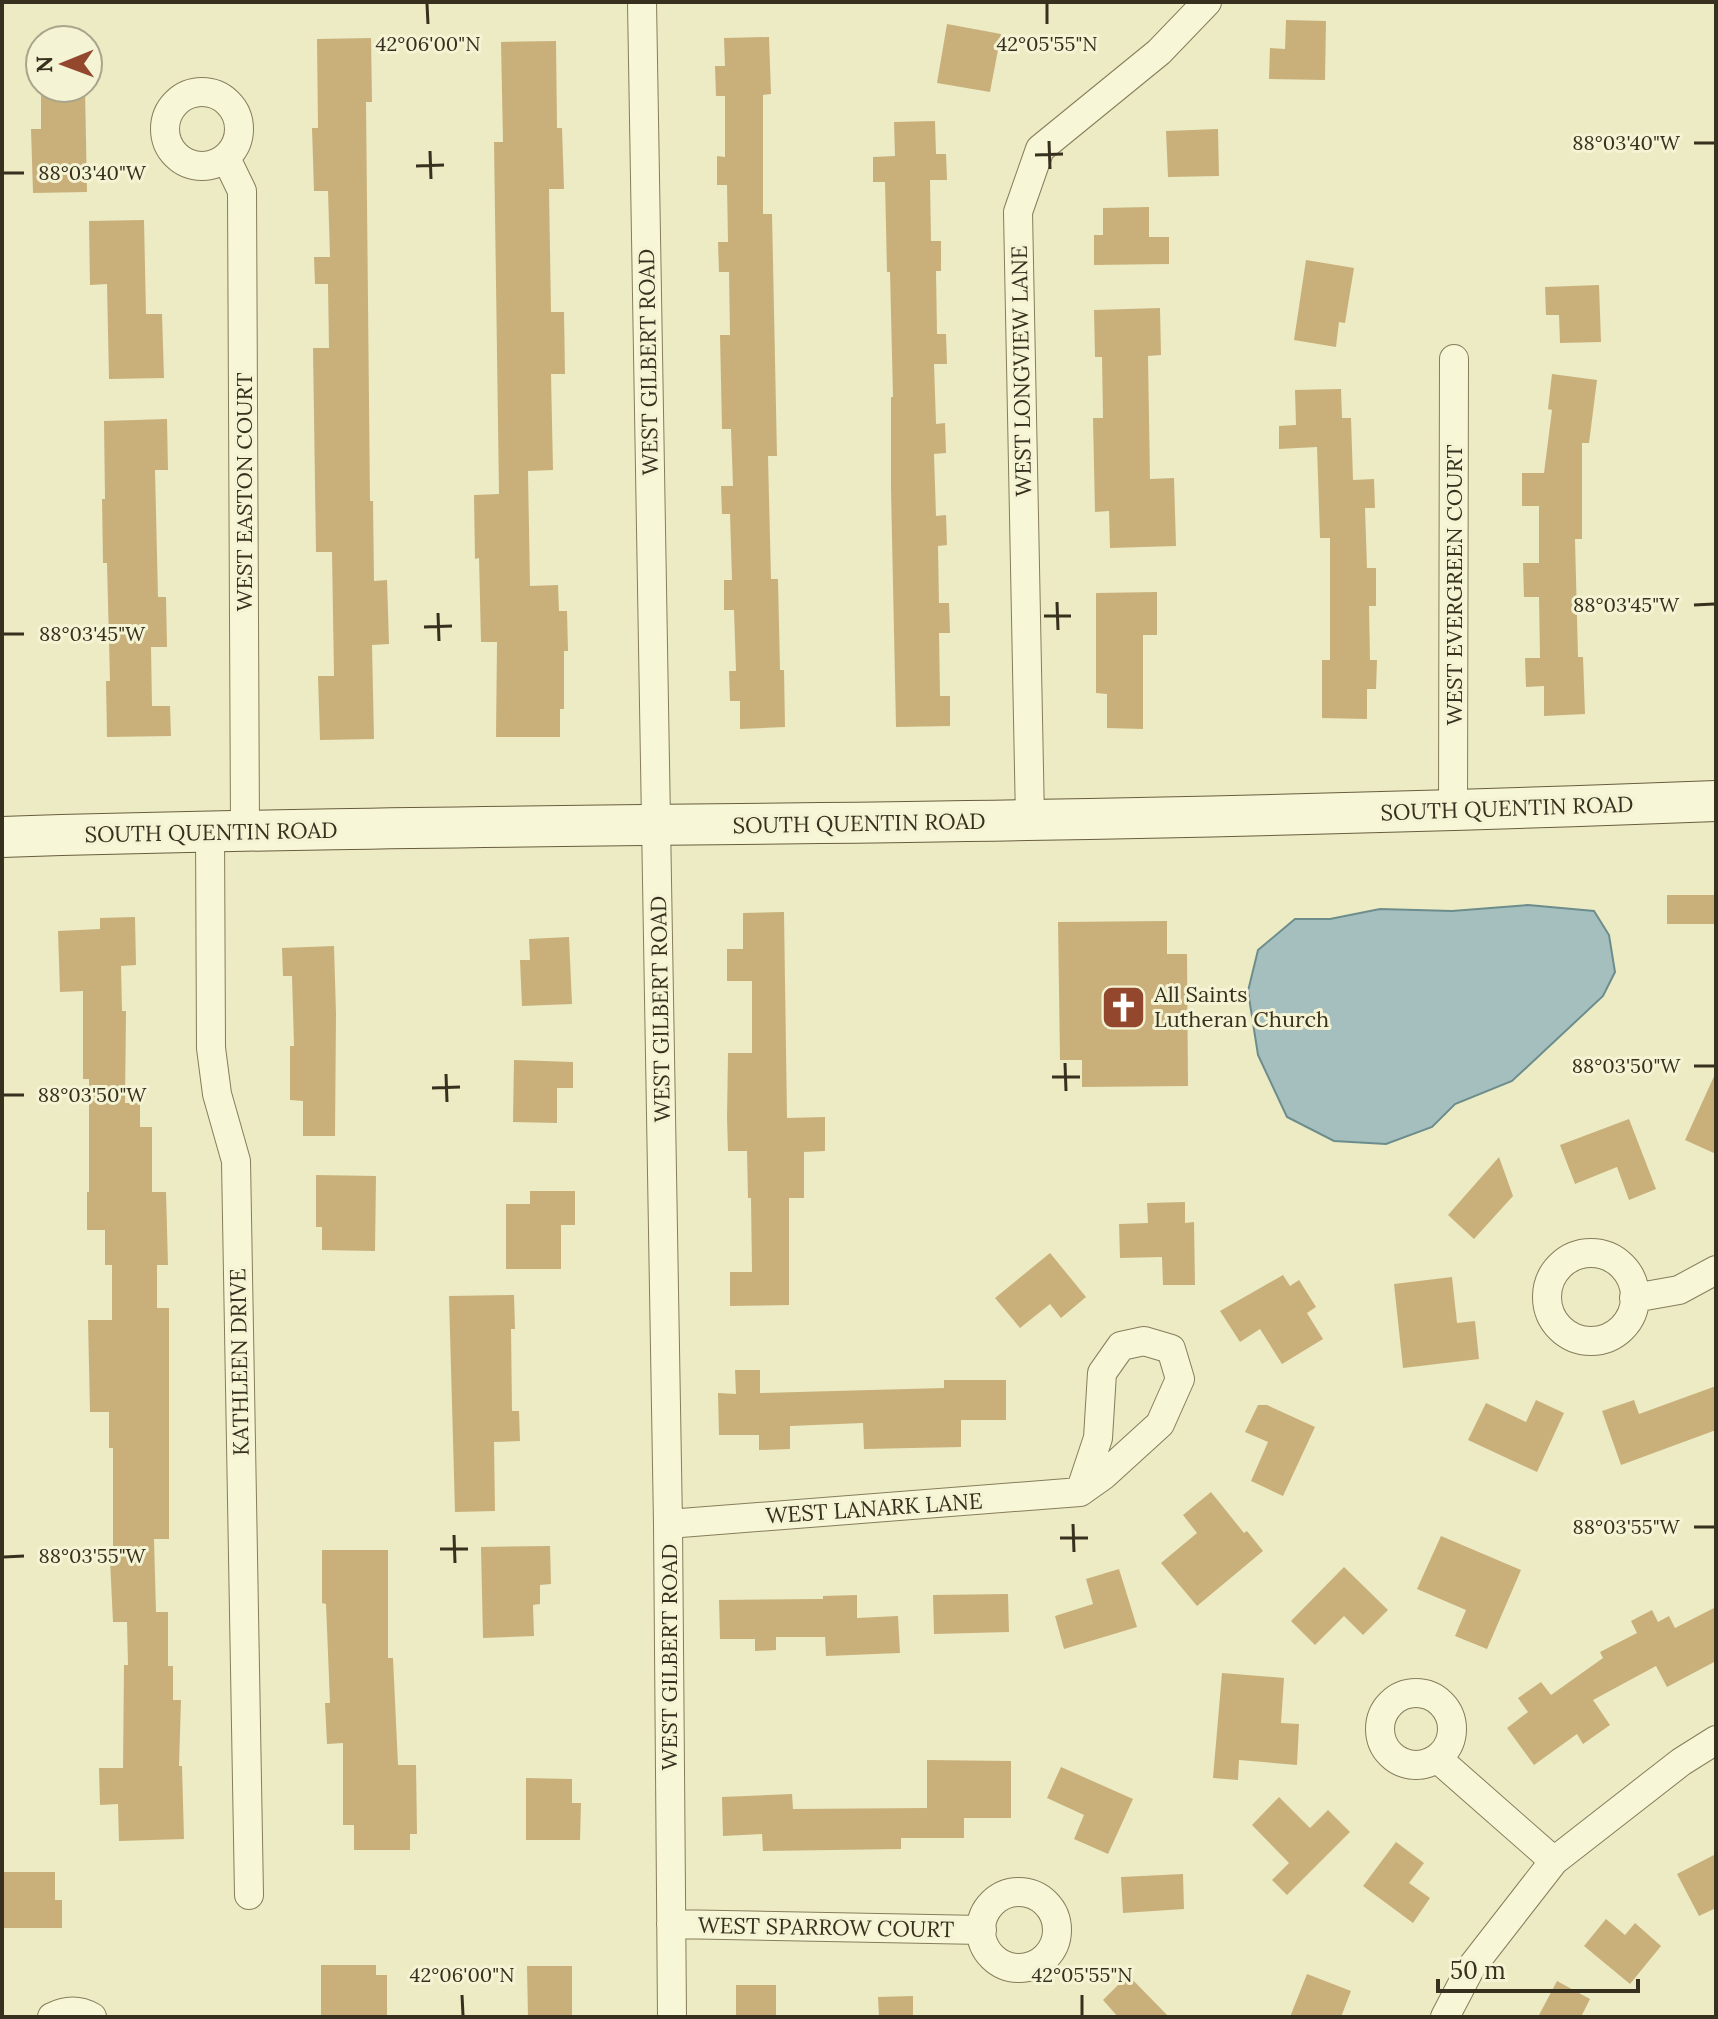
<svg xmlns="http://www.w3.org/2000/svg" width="1718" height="2019" font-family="Lora,serif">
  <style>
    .water { fill: #a5bfbf; stroke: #6d8d8d; stroke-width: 2 }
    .building { fill: #c9b07b }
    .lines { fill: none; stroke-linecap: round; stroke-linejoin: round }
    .street-casing { stroke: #867d5b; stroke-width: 30 }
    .secondary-casing { stroke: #685e3e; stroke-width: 42 }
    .street { stroke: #f7f6d6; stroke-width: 28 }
    .secondary { stroke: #f7f6d6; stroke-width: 40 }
    .ticks { fill: none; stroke: #37301e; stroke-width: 3 }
    .labels { text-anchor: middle; stroke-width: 6; stroke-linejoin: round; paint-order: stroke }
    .street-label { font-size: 22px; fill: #37301e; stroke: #f4f3d3 }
    .poi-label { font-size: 22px; fill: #37301e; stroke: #f4f3d3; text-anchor: start }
    .ticks-label { font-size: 20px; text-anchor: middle; fill: #37301e; stroke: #f4f3d3; stroke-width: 6; stroke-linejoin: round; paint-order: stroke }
  </style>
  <rect width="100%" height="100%" fill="#ecebc4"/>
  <path class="water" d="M1528,905L1594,911L1609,935L1615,972L1603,996L1512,1081L1455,1104L1432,1127L1386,1144L1334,1141L1287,1117L1258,1055L1248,991L1258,950L1295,919H1330L1380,909L1452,911Z"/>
  <path class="building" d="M1286,20L1326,21L1325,80L1269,79L1270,48L1285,49Z
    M947,24L1001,34L990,92L937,83Z
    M769,37L771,94L763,95V214H772L777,456H768L771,579H778L780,670H784L785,727L740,729V701H730L729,671H736L734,610H724V580H732L730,514H722L721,486H733L731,429H722L720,335H730L729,272H719L718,242H728L727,185H717V156L725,157V96H716L715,66H725L724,38Z
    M371,38L372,102H366L370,501H373L374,581L387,580L389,644L372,645L374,739L320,740L318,676H334L332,552H316L313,348H329L328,284H315L314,257H330L328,191H314L312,128H318L317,39Z
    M556,41L557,128H562L564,189H549L551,312H564L565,374H551L553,470L528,471L530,586L558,585L559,611H567L568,651H564V709H560V737H496L497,642H481L479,558L475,559L474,495L499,494L494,142H503L501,42Z
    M41,88H85L87,192L33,193L31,129H41Z
    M935,121L936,154H946L947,180H930L931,241H941V271H936L937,334H946L947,364H934L936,424L945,423L946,453L934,454L936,516L946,515L947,545L938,546L939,603H949L950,633H939L940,696H950V726L896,727L891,489V397H893L890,272H887L885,182H873V157L895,156L894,122Z
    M1218,129L1219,176L1168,177L1166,131Z
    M1149,207V237H1169V264L1094,265V235H1103V208Z
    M144,220L146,314H162L164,378L109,379L107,284L90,285L89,221Z
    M1306,260L1354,268L1345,323L1339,322L1336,347L1294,340Z
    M1599,285L1601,342L1560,343L1559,315H1546L1545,287Z
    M1160,308L1161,355L1148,356L1150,479L1174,478L1176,546L1110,548L1109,511L1095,512L1093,418H1103L1102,357H1095L1094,310Z
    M1552,374L1597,380L1589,443H1582V539H1575L1578,657H1583L1585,714L1544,716V686L1526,687L1525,658H1540L1539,597H1524L1523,563H1539V506H1522V473H1544L1552,410L1548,409Z
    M1341,389L1342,418H1351L1353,480L1374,479L1375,508H1365L1367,568H1376V606H1369L1370,660H1377L1376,689H1367V719L1322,718V660H1330V538H1320L1317,447L1279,449V426L1296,425L1295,390Z
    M167,419L168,470H155L158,597H166L167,647H151L152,706H170L171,736L107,737L106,681H110L107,563H103L102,499H105L104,421Z
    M1157,592V635H1143V729L1107,728V694L1096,693V593Z
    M1667,895H1716V924H1667Z
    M784,912L787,1118L825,1117V1151L804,1152V1198H789V1305L730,1306V1272H752L751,1198H748L747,1151H728L727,1118L728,1053H752V981H727V949H743V913Z
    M135,917L136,965L121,966L122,1011H126L125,1103H140V1127H152V1192H166L168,1265H157V1308H169V1539H154L156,1612H168V1666H173V1700H181L179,1766H182L184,1839L119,1841L118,1804L100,1805L99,1768H123L124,1665H128L127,1622H113L110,1560H113V1448H109V1412H90L88,1320H112V1265H105V1230H87V1192H89V1079H83V991L60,992L58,931L100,929V918Z
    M1167,921V954H1187L1188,1086L1082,1087V1060H1060L1058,922Z
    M569,937L572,1004L522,1006L520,960H530L529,939Z
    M334,946L336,1014L335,1136H303V1101L290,1100V1046H294L292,976H283L282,948Z
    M514,1060L573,1062V1088H557V1123L513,1122Z
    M1716,1072V1154L1685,1140Z
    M1629,1119L1656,1189L1629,1200L1617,1167L1575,1184L1560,1145Z
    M1499,1157L1513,1196L1474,1239L1448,1215Z
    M316,1175L376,1176L375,1251L322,1250V1227H316Z
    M530,1191H575V1225H561V1269H506V1204H530Z
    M1185,1202V1223L1194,1222L1195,1285H1163L1162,1257L1120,1258L1119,1224L1148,1223L1147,1203Z
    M1050,1253L1086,1297L1061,1318L1050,1304L1020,1328L995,1298Z
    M1283,1275L1290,1286L1299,1280L1316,1307L1307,1313L1323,1339L1282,1364L1260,1329L1240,1342L1220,1311Z
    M1452,1277L1457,1323L1475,1321L1479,1359L1403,1368L1394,1284Z
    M514,1295L515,1329H511L512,1411H519L520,1441L494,1442L495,1511L455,1512L449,1296Z
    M735,1370H760V1393L944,1388V1380H1006V1420H961V1447L864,1449L863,1423L790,1426V1449L759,1450V1435H719L718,1393L736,1394Z
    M1716,1386V1430L1621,1465L1602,1411L1634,1400L1639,1414Z
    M1536,1400L1564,1413L1537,1472L1468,1440L1486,1403L1526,1422Z
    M1258,1405H1267L1315,1427L1283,1496L1251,1481L1268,1442L1245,1432Z
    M1211,1492L1244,1533L1247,1531L1263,1551L1197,1606L1161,1563L1197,1533L1183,1515Z
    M1441,1536L1521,1570L1487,1649L1455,1636L1466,1610L1417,1589Z
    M550,1546L551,1584L540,1585V1604L533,1605L534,1636L483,1638L481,1547Z
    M322,1550H388V1658H393L398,1765H416L417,1834H410V1850H354V1825H343V1743L327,1744L325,1703H330L326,1604L322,1603Z
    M1344,1567L1388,1610L1363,1635L1344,1616L1315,1645L1291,1621Z
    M1119,1569L1137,1627L1064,1649L1055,1616L1093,1604L1086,1579Z
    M1008,1594L1009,1632L934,1634L933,1595Z
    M857,1595V1618L898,1616L900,1653L826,1656L825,1637H776V1650L755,1651V1639H720L719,1600L823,1599V1596Z
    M1716,1607V1661L1667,1687L1656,1666L1593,1700L1610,1725L1583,1744L1577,1734L1534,1765L1507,1728L1528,1712L1518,1698L1541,1682L1551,1695L1603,1658L1600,1652L1637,1633L1631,1621L1652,1610L1658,1622L1669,1616L1675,1628Z
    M1222,1673L1284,1678L1281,1723L1299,1724L1297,1765L1239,1760L1238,1780L1213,1778Z
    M927,1760L1011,1761V1818H964V1838H901V1849L763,1851L762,1834L723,1836L722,1797L792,1794L793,1809L927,1808Z
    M1061,1767L1133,1799L1108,1854L1074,1839L1084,1815L1047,1798Z
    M526,1778L572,1779V1803H581L580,1840H526Z
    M1279,1797L1310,1828L1328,1810L1350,1832L1287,1895L1272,1880L1289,1863L1252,1825Z
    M1396,1842L1424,1863L1409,1883L1430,1898L1413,1923L1363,1886Z
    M1716,1854V1908L1699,1916L1677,1874Z
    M2,1872H55V1900H62V1928H2Z
    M1183,1874L1184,1909L1123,1913L1121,1877Z
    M1606,1919L1625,1935L1635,1923L1661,1946L1630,1984L1584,1946Z
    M321,1965H376V1975H387V2017H321Z
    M527,1966H572V2017H528Z
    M1307,1974L1351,1991L1341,2017H1290Z
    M1128,1975L1169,2017H1118L1103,2000Z
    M1557,1981L1590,1999L1581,2017H1538Z
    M736,1985H776V2017H736Z
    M913,1996V2017H879L878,1997Z"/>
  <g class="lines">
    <defs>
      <path id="street" d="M642,2L668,1524L672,2017
        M165 129a37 37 0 1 1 74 0a37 37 0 1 1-74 0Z
        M226,158L242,191L245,830
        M1453,811L1454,359
        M1030,820L1018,212L1040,149L1159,52L1207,2
        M210,831L211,1048L217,1094L236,1161L249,1895
        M1547 1297a44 44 0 1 1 88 0a44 44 0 1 1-88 0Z
        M1634,1298L1679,1290L1716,1270
        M668,1524L1080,1492L1104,1475L1160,1424L1180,1379L1171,1349L1144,1341L1121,1346L1102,1373L1098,1438L1080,1492
        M1380 1729a36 36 0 1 1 72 0a36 36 0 1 1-72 0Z
        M1438,1759L1554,1861
        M981 1930a38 38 0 1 1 76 0a38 38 0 1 1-76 0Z
        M671,1924L982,1930
        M52,2017C66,2010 78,2009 92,2017
        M1445,2017L1470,1969L1554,1861L1681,1762L1716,1740"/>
      <path id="secondary" d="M2,837C344,826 685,826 1027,820C1257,816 1486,810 1716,801"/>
    </defs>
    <use href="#street" class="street-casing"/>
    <use href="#secondary" class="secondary-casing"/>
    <use href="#street" class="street"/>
    <use href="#secondary" class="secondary"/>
  </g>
  <path class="ticks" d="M427,4L428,24M1047,4V24M1049,141L1050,169M1694,143H1714M430,151L431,179M1035,155L1063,154M416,166L444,165M4,173H24M1057,602L1058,630M1694,605L1714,604M438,613L439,641M1044,616H1071M424,627L452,626M4,634H24M1065,1063L1066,1091M1694,1066H1714M446,1074L447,1102M1052,1077H1080M432,1088L460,1087M4,1095H24M1073,1524L1074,1552M1694,1527H1714M454,1535L455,1563M1060,1538H1088M440,1549H468M4,1557L24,1556M462,1995L463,2015M1082,1995V2015"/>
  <defs>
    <symbol id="church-square" viewBox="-11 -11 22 22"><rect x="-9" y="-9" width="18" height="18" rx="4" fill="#93472d" stroke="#f4f3d3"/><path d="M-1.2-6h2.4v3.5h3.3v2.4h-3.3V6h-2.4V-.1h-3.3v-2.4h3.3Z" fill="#fff"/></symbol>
  </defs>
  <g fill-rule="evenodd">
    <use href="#church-square" x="1098" y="982" width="51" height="51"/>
  </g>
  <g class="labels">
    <g class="street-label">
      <text transform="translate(648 362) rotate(-91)" y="8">WEST GILBERT ROAD</text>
      <text transform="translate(1021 371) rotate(-91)" y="8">WEST LONGVIEW LANE</text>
      <text transform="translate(244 492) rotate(-90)" y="8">WEST EASTON COURT</text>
      <text transform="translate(1454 585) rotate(-90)" y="8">WEST EVERGREEN COURT</text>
      <text transform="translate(1507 808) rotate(-2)" y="8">SOUTH QUENTIN ROAD</text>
      <text transform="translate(859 823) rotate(-1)" y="8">SOUTH QUENTIN ROAD</text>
      <text transform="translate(211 832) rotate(-1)" y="8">SOUTH QUENTIN ROAD</text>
      <text transform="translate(660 1009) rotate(-91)" y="8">WEST GILBERT ROAD</text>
      <text transform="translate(239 1362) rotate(-91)" y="8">KATHLEEN DRIVE</text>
      <text transform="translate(874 1508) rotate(-4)" y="8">WEST LANARK LANE</text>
      <text transform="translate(669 1657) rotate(-90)" y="8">WEST GILBERT ROAD</text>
      <text transform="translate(826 1927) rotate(1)" y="8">WEST SPARROW COURT</text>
    </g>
    <g class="poi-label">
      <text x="1154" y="1002">All Saints<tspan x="1154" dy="25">Lutheran Church</tspan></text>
    </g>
  </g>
  <g class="ticks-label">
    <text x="428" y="51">42°06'00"N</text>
    <text x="1047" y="51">42°05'55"N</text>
    <text x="1626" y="150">88°03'40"W</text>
    <text x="92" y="180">88°03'40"W</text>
    <text x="1626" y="612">88°03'45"W</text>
    <text x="92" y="641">88°03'45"W</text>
    <text x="1626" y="1073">88°03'50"W</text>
    <text x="92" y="1102">88°03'50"W</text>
    <text x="1626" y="1534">88°03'55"W</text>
    <text x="92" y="1563">88°03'55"W</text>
    <text x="462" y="1982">42°06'00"N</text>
    <text x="1082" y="1982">42°05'55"N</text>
  </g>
  <rect width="1718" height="2019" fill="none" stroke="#37301e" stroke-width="8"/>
  <g transform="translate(64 64) rotate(269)"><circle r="38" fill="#f4f3d3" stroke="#a8a58b" stroke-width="2"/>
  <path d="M0-6L14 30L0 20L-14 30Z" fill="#93472d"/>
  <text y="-12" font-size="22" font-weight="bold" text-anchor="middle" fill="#37301e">N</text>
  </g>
  <path d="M1438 1979v12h200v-12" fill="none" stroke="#37301e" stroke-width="4"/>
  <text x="1450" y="1979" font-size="24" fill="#37301e" stroke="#f4f3d3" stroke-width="6" paint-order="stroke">50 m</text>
</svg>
